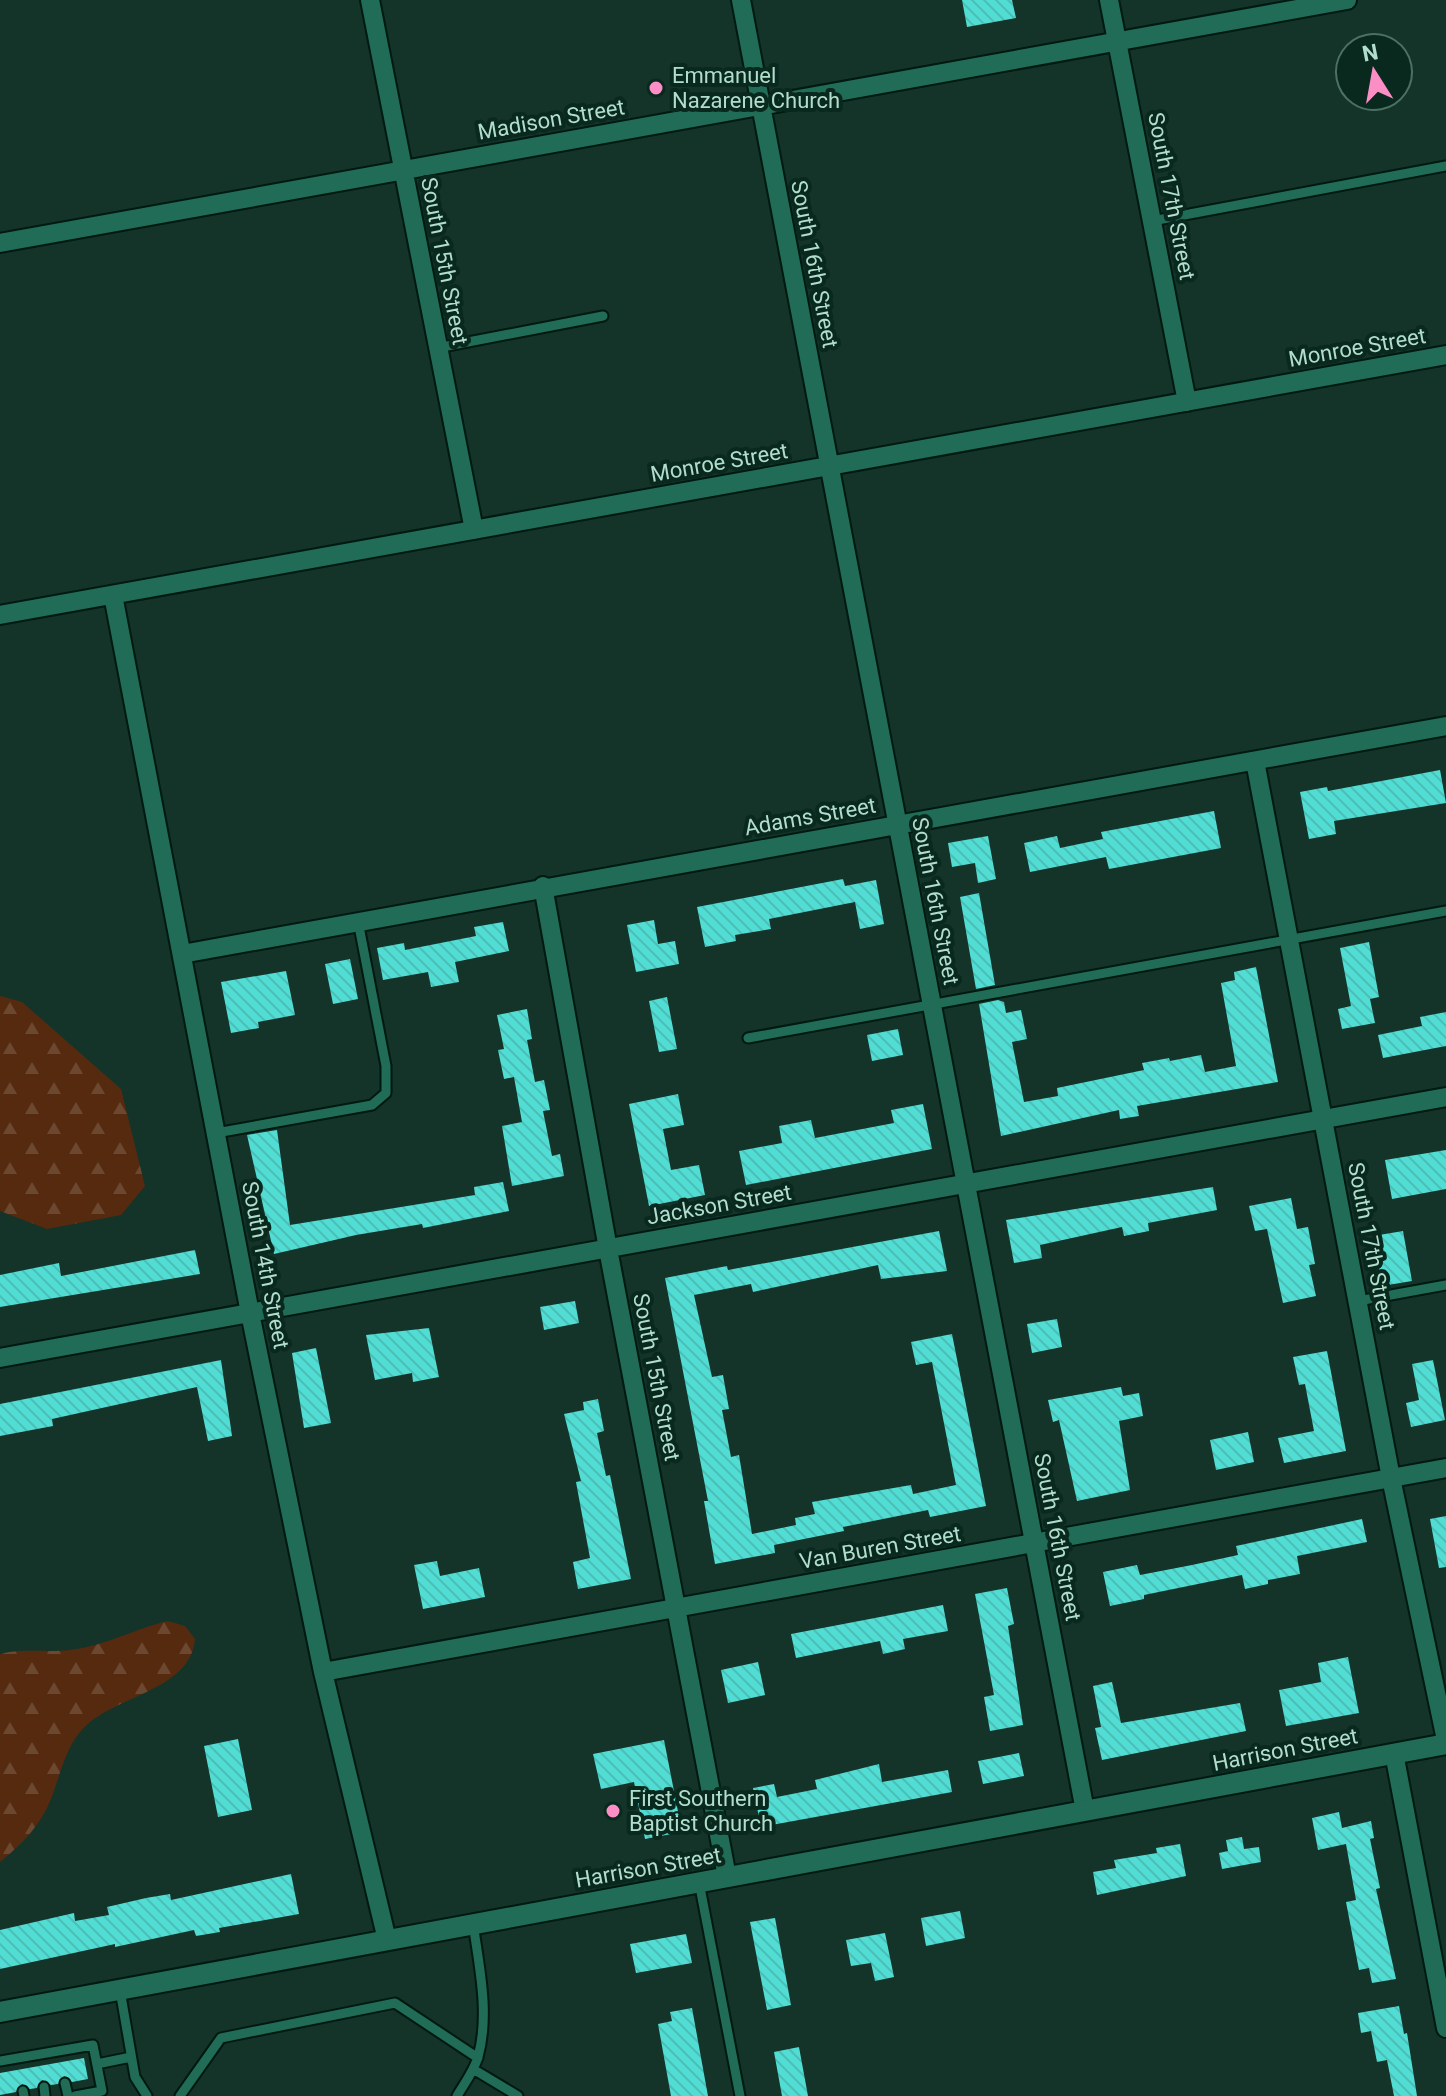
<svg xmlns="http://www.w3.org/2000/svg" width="1446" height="2096" font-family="Roboto,sans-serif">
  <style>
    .forest { fill: url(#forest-firs) }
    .building { fill: url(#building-back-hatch) }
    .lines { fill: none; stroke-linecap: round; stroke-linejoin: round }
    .service-casing { stroke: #001a11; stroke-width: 13 }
    .minor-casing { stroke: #001a11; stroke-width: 22 }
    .tertiary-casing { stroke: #001a11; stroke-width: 24 }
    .service { stroke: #206c56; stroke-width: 9 }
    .minor { stroke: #206c56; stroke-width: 18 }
    .tertiary { stroke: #206c56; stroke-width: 20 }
    .poi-dot { fill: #fb8fc5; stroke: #09291f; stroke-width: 3 }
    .labels { text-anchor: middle; stroke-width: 8; stroke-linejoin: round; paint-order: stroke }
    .poi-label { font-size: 22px; fill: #b1ddcc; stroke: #09291f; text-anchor: start }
    .street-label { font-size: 22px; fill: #b1ddcc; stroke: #09291f }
  </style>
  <defs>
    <pattern id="forest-firs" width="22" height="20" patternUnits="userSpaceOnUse" patternTransform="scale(2)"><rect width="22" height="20" fill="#562a0e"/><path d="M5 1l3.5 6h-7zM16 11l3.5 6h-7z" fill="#6c4830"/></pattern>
    <pattern id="building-back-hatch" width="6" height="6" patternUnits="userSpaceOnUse" patternTransform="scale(2)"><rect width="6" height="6" fill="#52ddd4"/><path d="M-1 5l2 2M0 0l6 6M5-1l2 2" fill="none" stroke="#4cbeb6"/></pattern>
  </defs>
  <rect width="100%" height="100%" fill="#143329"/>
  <path class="forest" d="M0,996L22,1002L121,1089L145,1186L121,1215L47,1229L0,1211Z
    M168,1621L185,1626L195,1639C190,1693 110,1695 80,1732C60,1756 58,1792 42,1817C31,1835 16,1849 0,1862V1654C24,1648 46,1653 70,1650C105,1646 134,1629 168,1621Z"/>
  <path class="building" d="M962,0H1012L1016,18L967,27Z
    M1440,770L1446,803L1334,821L1336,834L1309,839L1300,792L1327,787L1328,791Z
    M1214,811L1221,848L1109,869L1106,857L1030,872L1024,843L1057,836L1060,848L1103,839L1101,832Z
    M988,836L996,879L978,883L975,863L952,867L948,843Z
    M843,879L845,886L876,880L884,924L860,929L855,902L769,919L771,929L735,935L736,941L705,947L697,907Z
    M979,893L995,985L976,989L960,897Z
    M654,920L658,944L675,941L679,964L636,972L627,925Z
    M503,922L509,951L455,962L459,982L431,987L428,972L383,980L377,948L404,943L405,950L476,936L474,927Z
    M1369,942L1379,997L1370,999L1375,1023L1342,1029L1338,1009L1351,1006L1340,948Z
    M350,959L358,999L333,1004L325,964Z
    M1256,967L1278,1082L1137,1106L1139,1116L1120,1119L1119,1110L1001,1136L979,1004L998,1000L1004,1002L1006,1013L1021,1010L1027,1039L1012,1042L1024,1102L1058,1096L1057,1088L1144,1070L1142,1063L1169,1058L1170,1061L1201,1055L1205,1072L1236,1066L1221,983L1235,980L1234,972Z
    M286,971L295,1015L258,1022L259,1028L231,1033L221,982Z
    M667,997L677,1049L659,1052L649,1001Z
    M527,1009L532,1039L527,1040L535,1082L544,1080L550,1110L543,1111L552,1156L560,1154L564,1176L512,1186L502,1126L522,1122L514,1077L504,1079L498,1050L504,1049L497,1015Z
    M1446,1012V1046L1383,1058L1378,1035L1422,1026L1420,1017Z
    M898,1029L903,1055L872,1061L867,1035Z
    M678,1094L684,1125L663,1129L671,1170L699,1165L705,1195L649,1206L629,1104Z
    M923,1104L932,1149L746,1185L739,1151L782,1143L779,1126L811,1120L815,1138L894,1123L891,1110Z
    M277,1130L290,1225L475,1195L474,1187L503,1182L509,1211L423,1228L422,1224L356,1235L274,1254L247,1135Z
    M1446,1150V1189L1392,1199L1385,1160Z
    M1213,1187L1217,1210L1148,1223L1149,1231L1124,1236L1122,1227L1040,1245L1042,1258L1014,1263L1006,1220Z
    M1291,1198L1297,1229L1308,1227L1315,1264L1309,1265L1316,1296L1283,1303L1267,1229L1255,1231L1249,1206Z
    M939,1231L947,1271L881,1279L878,1265L753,1292L751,1284L694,1295L712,1377L723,1375L729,1409L722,1410L731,1457L739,1455L752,1534L796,1525L795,1518L815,1514L812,1502L911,1485L913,1494L956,1485L932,1362L916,1365L911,1342L952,1334L986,1506L930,1517L928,1510L843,1527L844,1531L774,1545L775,1553L715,1564L704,1501H708L665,1278L727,1266L728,1270Z
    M1403,1231L1412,1281L1382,1286L1373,1236Z
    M195,1250L200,1274L0,1307V1275L59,1263L61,1276Z
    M575,1301L579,1323L544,1330L540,1307Z
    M1057,1319L1062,1347L1032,1353L1027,1324Z
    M429,1328L439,1377L413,1382L412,1373L375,1380L366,1335Z
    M316,1348L331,1423L304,1428L292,1353Z
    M1327,1351L1346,1451L1284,1463L1278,1438L1314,1431L1305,1384L1299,1385L1293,1357Z
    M221,1360L232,1436L208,1441L197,1387L52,1419L53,1426L0,1436V1404Z
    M1433,1360L1445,1420L1411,1427L1406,1403L1419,1400L1412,1364Z
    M1121,1387L1123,1396L1139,1393L1143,1416L1119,1421L1130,1490L1077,1501L1059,1420L1053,1422L1048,1400Z
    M598,1399L604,1431L597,1433L606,1476L610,1475L631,1579L578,1589L573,1562L590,1558L576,1482L581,1481L564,1414L584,1410L583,1402Z
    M1248,1432L1254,1462L1216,1470L1210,1440Z
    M1446,1516V1567L1439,1568L1430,1519Z
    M1362,1519L1367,1542L1297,1556L1300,1574L1268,1580V1584L1245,1589L1242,1575L1144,1595V1599L1110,1606L1103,1572L1137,1565L1140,1575L1192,1565L1238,1555L1236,1546Z
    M437,1561L440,1576L479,1568L485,1597L423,1609L414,1565Z
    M1007,1588L1014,1624L1008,1626L1023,1725L990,1731L984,1697L994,1695L975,1594Z
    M943,1605L948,1631L903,1639L905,1649L883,1654L880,1641L796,1658L791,1634Z
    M1348,1657L1359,1713L1286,1726L1279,1690L1321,1682L1318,1663Z
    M758,1662L765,1695L728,1703L721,1670Z
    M1112,1682L1121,1723L1240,1703L1246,1731L1102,1760L1095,1728L1101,1727L1093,1686Z
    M238,1739L252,1810L218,1817L204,1746Z
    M664,1740L682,1832L645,1839L634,1782L601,1789L593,1754Z
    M1019,1753L1024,1776L983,1784L978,1761Z
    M879,1764L882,1782L948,1770L952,1792L761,1827L753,1788L774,1784L777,1797L817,1789L815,1780Z
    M1339,1812L1342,1828L1371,1821L1374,1838L1370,1839L1380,1888L1376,1889L1396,1979L1372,1983L1369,1968L1359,1970L1346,1902L1356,1900L1346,1844L1318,1850L1312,1818Z
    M1242,1837L1244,1849L1259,1847L1261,1862L1222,1869L1219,1853L1228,1851L1226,1840Z
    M1180,1844L1186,1876L1097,1895L1093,1872L1116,1868L1114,1860L1157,1853L1156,1848Z
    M291,1874L299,1914L219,1928L220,1932L196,1936L194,1930L115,1947V1944L0,1969V1930L74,1913L75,1921L109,1915L107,1907L146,1898L170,1894L171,1900Z
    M960,1911L965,1938L926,1946L921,1918Z
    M775,1918L791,2005L767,2010L750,1922Z
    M885,1933L894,1977L875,1981L871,1963L851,1966L846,1940Z
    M686,1934L692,1963L636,1973L630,1944Z
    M1399,2006L1404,2034L1407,2033L1417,2096H1394L1387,2060L1377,2062L1371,2031L1361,2033L1358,2013Z
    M692,2008L708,2096H671L658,2024L672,2021L670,2012Z
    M799,2047L808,2096H782L774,2052Z
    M84,2058L88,2079L72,2082L64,2076L58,2084L51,2085L42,2080L37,2088L30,2089L22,2084L16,2092L0,2095V2073Z"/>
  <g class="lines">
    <defs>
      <path id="service" d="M1152,221L1446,166
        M437,348L603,316
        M748,1038L1446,911
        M216,1133L372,1105L386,1093V1066L358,921
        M1358,1301L1446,1285
        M699,1882L740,2096
        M120,1990L135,2077L147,2096
        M0,2061L93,2045L102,2091L75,2096
        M97,2064L131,2057
        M473,2069L518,2096
        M65,2083L68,2096
        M44,2087L45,2096
        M23,2091L24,2096
        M180,2096L221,2038L395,2003L478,2058
        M457,2096C464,2084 474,2071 478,2057C490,2014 479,1966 473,1923"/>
      <path id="minor" d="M370,0L474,530
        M741,0L1085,1811
        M1109,0L1187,402
        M0,243L1347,0
        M113,595L250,1313L323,1672L387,1940
        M0,615L1446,355
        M1255,761L1391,1478L1446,1740
        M543,886L608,1249L727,1877
        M182,954L1446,726
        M0,1358L1446,1097
        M323,1672L1446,1468
        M1394,1753L1446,2028"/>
      <path id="tertiary" d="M0,2012L1446,1744"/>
    </defs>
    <use href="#service" class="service-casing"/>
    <use href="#minor" class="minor-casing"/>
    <use href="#tertiary" class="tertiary-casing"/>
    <use href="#service" class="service"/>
    <use href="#minor" class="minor"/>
    <use href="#tertiary" class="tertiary"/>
  </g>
  <g class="poi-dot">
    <circle cx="656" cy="88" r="8"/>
    <circle cx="613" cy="1811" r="8"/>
  </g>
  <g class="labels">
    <g class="poi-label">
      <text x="672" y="83">Emmanuel<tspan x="672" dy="25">Nazarene Church</tspan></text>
      <text x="629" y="1806">First Southern<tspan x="629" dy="25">Baptist Church</tspan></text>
    </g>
    <g class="street-label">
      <text transform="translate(551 119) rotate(-10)" y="8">Madison Street</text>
      <text transform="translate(1172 196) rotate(79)" y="8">South 17th Street</text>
      <text transform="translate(445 261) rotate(79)" y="8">South 15th Street</text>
      <text transform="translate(815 264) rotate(79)" y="8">South 16th Street</text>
      <text transform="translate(1357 347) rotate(-10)" y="8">Monroe Street</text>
      <text transform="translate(719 462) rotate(-10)" y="8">Monroe Street</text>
      <text transform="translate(810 816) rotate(-10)" y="8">Adams Street</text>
      <text transform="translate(936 901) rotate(79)" y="8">South 16th Street</text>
      <text transform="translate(719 1204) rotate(-10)" y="8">Jackson Street</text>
      <text transform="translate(1372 1246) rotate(79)" y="8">South 17th Street</text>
      <text transform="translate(266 1265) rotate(79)" y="8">South 14th Street</text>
      <text transform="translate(657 1377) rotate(79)" y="8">South 15th Street</text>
      <text transform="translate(1058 1537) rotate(79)" y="8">South 16th Street</text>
      <text transform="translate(880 1547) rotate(-10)" y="8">Van Buren Street</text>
      <text transform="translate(1285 1749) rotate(-11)" y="8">Harrison Street</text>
      <text transform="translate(648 1867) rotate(-10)" y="8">Harrison Street</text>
    </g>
  </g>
  <g transform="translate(1374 72) rotate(349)"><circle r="38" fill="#09291f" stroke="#4c7164" stroke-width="2"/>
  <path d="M0-6L14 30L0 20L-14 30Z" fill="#fb8fc5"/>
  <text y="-12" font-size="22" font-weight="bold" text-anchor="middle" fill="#b1ddcc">N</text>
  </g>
</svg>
